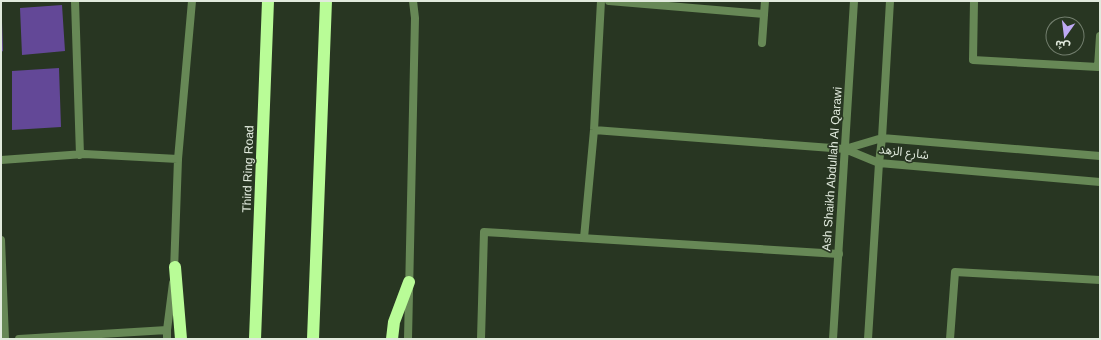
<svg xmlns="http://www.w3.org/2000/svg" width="1101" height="340" font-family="Arial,'Noto Sans Arabic',sans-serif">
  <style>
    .building { fill: #634897 }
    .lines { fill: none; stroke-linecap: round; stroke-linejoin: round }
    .minor { stroke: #678856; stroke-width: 8 }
    .tertiary { stroke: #678856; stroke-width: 8 }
    .motorway { stroke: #b9fc97; stroke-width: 12 }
    .labels { text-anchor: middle; stroke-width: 3.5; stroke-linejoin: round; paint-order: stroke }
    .street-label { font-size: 12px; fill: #e1eadd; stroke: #283622 }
  </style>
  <rect width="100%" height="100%" fill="#283622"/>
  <path class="building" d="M62,5L65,51L22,55L20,8Z
    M1,22H2L3,51L1,52Z
    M59,68L61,127L12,130V71Z"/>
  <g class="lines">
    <path class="minor" d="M75,1L80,155
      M609,1L764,14
      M974,1L973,60L1098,67L1100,36
      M762,43L765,1
      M594,130L845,149
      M1,160L84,154L178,159L174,271
      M584,238L594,130L601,1
      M1,240L5,339
      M19,339L167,330
      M167,339V330L173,283
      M481,339L484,232L839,254
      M950,339L955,272L1100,280"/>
    <path class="tertiary" d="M845,149L879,163L1100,182
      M845,149L882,138L1100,156
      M178,159L192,1
      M408,339L415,18L413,1
      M833,339L854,1
      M868,339L879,163L882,138L890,1"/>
    <path class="motorway" d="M175,267L181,339
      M255,339L268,1
      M313,339L326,1
      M392,339L394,322L409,282"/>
  </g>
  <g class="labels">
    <g class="street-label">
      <text transform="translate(904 152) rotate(7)" y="4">شارع الزهد</text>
      <text transform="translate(248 169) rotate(-88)" y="4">Third Ring Road</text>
      <text transform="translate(832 169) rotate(-86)" y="4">Ash Shaikh Abdullah Al Qarawi</text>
    </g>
  </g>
  <rect width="1101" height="340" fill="none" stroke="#e1eadd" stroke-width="4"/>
  <g transform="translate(1065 36) rotate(194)"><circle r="19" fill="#283622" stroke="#727e6d"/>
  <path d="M0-3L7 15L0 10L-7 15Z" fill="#bea9f4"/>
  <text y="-6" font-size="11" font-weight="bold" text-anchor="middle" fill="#e1eadd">ش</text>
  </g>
</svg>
